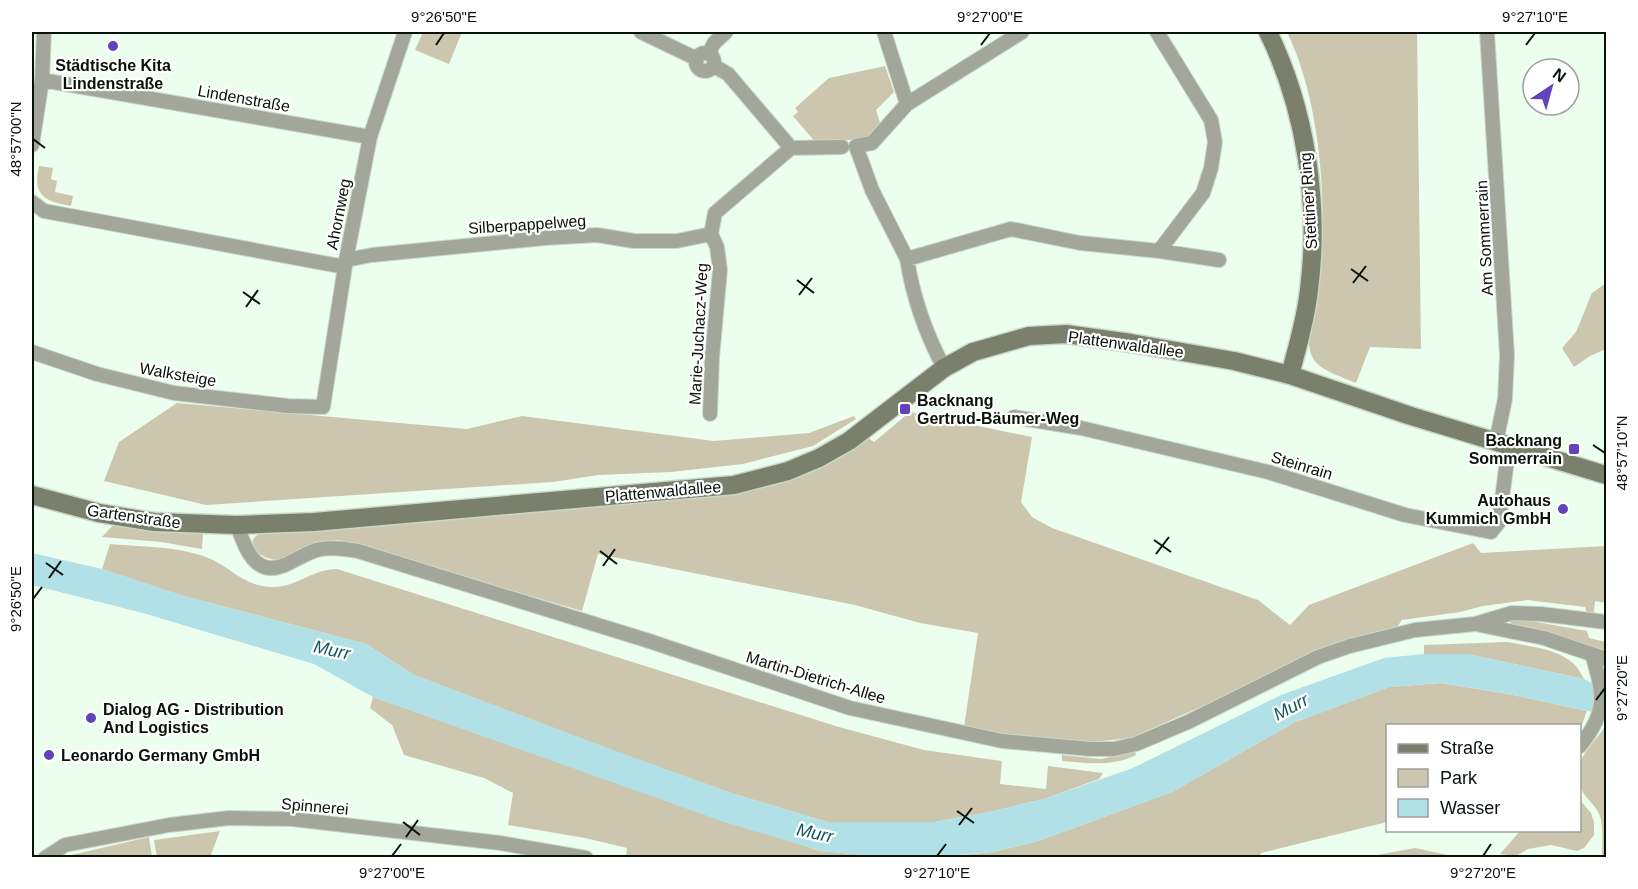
<svg xmlns="http://www.w3.org/2000/svg" width="1638" height="889" font-family="Helvetica,sans-serif">
  <style>
    .green { fill: #cdc6ae }
    .water { fill: #b1e0e6 }
    .lines { fill: none; stroke-linecap: round; stroke-linejoin: round }
    .street-casing { stroke: #c8d8c9; stroke-width: 16 }
    .secondary-casing { stroke: #c8d8c9; stroke-width: 21 }
    .street { stroke: #a3a799; stroke-width: 14 }
    .secondary { stroke: #7a806b; stroke-width: 18 }
    .ticks { fill: none; stroke: #081209; stroke-width: 2 }
    .poi-dot { fill: #6243bb; stroke: #fff; stroke-width: 2 }
    .labels { text-anchor: middle; stroke-width: 4.5; stroke-linejoin: round; paint-order: stroke }
    .poi-label { font-size: 16px; font-weight: bold; fill: #081209; stroke: #fff; text-anchor: start }
    .street-label { font-size: 16px; fill: #081209; stroke: #fff }
    .water-label { font-size: 18px; font-style: italic; fill: #15565d; stroke: #fff }
    .neatline { fill: none; stroke: #081209; stroke-width: 2 }
    .ticks-label { font-size: 15px; text-anchor: middle; fill: #081209 }
  </style>
  <rect width="100%" height="100%" fill="#ecfeee"/>
  <path class="green" d="M423,32H462L449,64L415,50Z
    M1287,32H1417L1421,349L1370,347L1356,383C1341,376 1317,371 1311,354C1302,326 1319,296 1321,269C1327,195 1319,98 1287,32Z
    M885,66L894,92L876,110L880,123L866,138L817,144L793,116L798,112L795,108L829,78Z
    M39,166L53,168L51,179L57,181L55,192L73,196L71,206C45,201 32,196 39,166Z
    M1606,283V349L1590,356L1574,367L1562,348L1576,332L1592,293Z
    M177,403L467,429L522,416L714,441L809,433L854,416L856,419L813,446L743,464L671,472L598,475L553,482L206,505L104,481L119,442Z
    M910,412L1032,437L1021,502L1032,517L1052,528L1258,600L1290,625L1309,605L1473,543L1481,553L1606,546V603L1595,601L1594,614H1587L1585,607L1527,600L1483,606L1460,612L1402,620L1397,627L1370,633L1343,642L1296,661L1269,674L1239,694L1209,703L1131,738L1091,742L1011,735L964,727L978,633L920,623L855,605L598,554L582,611L338,540C314,542 300,557 280,560C262,562 238,540 264,532L735,493L780,483L825,464L867,437L874,442Z
    M116,522L203,533L202,549L161,542L102,537Z
    M110,544C141,547 176,546 206,557C230,566 244,587 272,587C296,588 312,569 337,569L839,727L924,750L1002,761L1000,784L1046,789L1048,766L1103,773L1099,779L1044,799L989,812L934,822H827L731,793L617,752L414,675L366,644L180,595L102,569Z
    M1514,618L1587,631L1589,638L1606,642V651L1551,633L1513,626L1510,622Z
    M1507,642C1528,646 1556,648 1573,663C1578,667 1581,674 1584,679L1467,654H1424V645Z
    M1441,683L1509,694L1587,711L1580,730V726H1388L1387,822L1261,853L1259,857L933,858L993,852L1038,841L1172,792L1295,722L1389,687Z
    M373,697L628,787L820,851L888,857H626L627,848L585,838L508,825L513,793L484,778L404,755L392,725L370,708Z
    M1606,723V857L1602,858C1602,846 1603,832 1601,820C1597,799 1574,799 1580,766C1582,750 1601,737 1606,723Z
    M1135,751L1136,755C1112,767 1088,763 1062,761V755L1101,759Z
    M1580,800L1591,813L1594,822V835L1584,848L1577,851L1551,845L1528,849L1516,856L1500,854L1520,831L1580,830Z
    M220,831L210,857H157L154,840Z
    M149,837L152,857H64L67,856Z
    M1415,848L1457,857H1367Z"/>
  <path class="water" d="M32,553L102,569L180,595L366,644L414,675L602,746L731,793L827,822H934L989,812L1044,799L1133,768L1281,695L1384,658L1424,654H1467L1584,679L1606,690V715L1509,694L1441,683L1389,687L1295,722L1172,792L1038,841L993,852L933,857H888L821,851L724,822L373,697L314,664L143,613L32,585Z"/>
  <g class="lines">
    <defs>
      <path id="street" d="M641,32L697,59
        M884,32L907,104
        M1487,32L1507,355L1505,399L1496,442
        M696 62a9 9 0 1 1 18 0a9 9 0 1 1-18 0Z
        M709,53L714,43L726,32
        M42,80L370,137
        M32,145L42,80L44,32
        M791,148L842,147
        M32,202L44,211L345,267
        M1159,251L1219,260
        M907,259L872,190L856,146L872,143L907,104L1022,32
        M346,260L372,255L545,238L597,235L634,241H677L711,234
        M32,352L97,374L174,393L288,406L323,407L346,260L370,137L405,32
        M944,368C926,334 913,298 907,259L1011,229L1080,243L1159,251L1203,193L1211,168L1215,142L1211,120L1157,32
        M710,414L712,358L720,270L717,247L711,234L715,213L791,148L728,74L714,66
        M1014,417L1081,428L1268,472L1405,515L1491,532L1499,522L1509,445
        M237,525C245,549 256,579 287,564C298,559 309,551 321,549C334,547 346,549 358,551L646,640L850,708L1002,741L1090,749H1114L1136,744L1188,722L1318,657L1350,646L1415,630L1475,624L1512,613L1541,614L1606,622
        M1480,625L1544,638L1606,659
        M1580,746C1608,711 1604,695 1592,654
        M45,858L65,845L169,825L229,818L292,819L500,843L586,858"/>
      <path id="secondary" d="M1268,32C1306,110 1320,204 1309,290C1306,319 1297,348 1290,375
        M32,495L99,513L154,522L237,525L314,522L734,485L788,471L819,458L849,441L944,368L973,352L1029,336L1066,334L1131,343L1234,361L1290,375L1411,416L1606,475"/>
    </defs>
    <use href="#street" class="street-casing"/>
    <use href="#secondary" class="secondary-casing"/>
    <use href="#street" class="street"/>
    <use href="#secondary" class="secondary"/>
  </g>
  <path class="ticks" d="M436,45L444,33M981,45L990,33M1526,45L1535,33M33,139L45,148M1351,269L1368,281M797,280L814,293M1353,283L1366,266M243,292L260,304M799,295L812,278M246,307L258,290M1593,445L1605,453M1154,540L1171,552M600,551L617,564M1156,554L1169,537M46,563L63,575M603,566L615,549M49,578L61,561M33,599L42,587M1596,700L1605,688M957,811L974,823M403,822L420,835M959,825L972,808M406,837L418,820M392,856L401,844M937,856L946,844M1483,856L1491,844"/>
  <g class="poi-dot">
    <circle cx="113" cy="46" r="6"/>
    <rect x="899" y="403" width="12" height="12" rx="3"/>
    <rect x="1568" y="443" width="12" height="12" rx="3"/>
    <circle cx="1563" cy="509" r="6"/>
    <circle cx="91" cy="718" r="6"/>
    <circle cx="49" cy="755" r="6"/>
  </g>
  <g class="labels">
    <g class="poi-label">
      <text x="113" y="71" text-anchor="middle">Städtische Kita<tspan x="113" dy="18">Lindenstraße</tspan></text>
      <text x="917" y="406">Backnang<tspan x="917" dy="18">Gertrud-Bäumer-Weg</tspan></text>
      <text x="1562" y="446" text-anchor="end">Backnang<tspan x="1562" dy="18">Sommerrain</tspan></text>
      <text x="1551" y="506" text-anchor="end">Autohaus<tspan x="1551" dy="18">Kummich GmbH</tspan></text>
      <text x="103" y="715">Dialog AG - Distribution<tspan x="103" dy="18">And Logistics</tspan></text>
      <text x="61" y="761">Leonardo Germany GmbH</text>
    </g>
    <g class="street-label">
      <text transform="translate(244 98) rotate(10)" y="6">Lindenstraße</text>
      <text transform="translate(1308 201) rotate(-94)" y="6">Stettiner Ring</text>
      <text transform="translate(338 214) rotate(-79)" y="6">Ahornweg</text>
      <text transform="translate(527 224) rotate(-4)" y="6">Silberpappelweg</text>
      <text transform="translate(1484 238) rotate(-93)" y="6">Am Sommerrain</text>
      <text transform="translate(698 334) rotate(-87)" y="6">Marie-Juchacz-Weg</text>
      <text transform="translate(1126 344) rotate(8)" y="6">Plattenwaldallee</text>
      <text transform="translate(178 374) rotate(10)" y="6">Walksteige</text>
      <text transform="translate(1302 465) rotate(17)" y="6">Steinrain</text>
      <text transform="translate(663 491) rotate(-5)" y="6">Plattenwaldallee</text>
      <text transform="translate(134 516) rotate(8)" y="6">Gartenstraße</text>
      <text transform="translate(816 677) rotate(17)" y="6">Martin-Dietrich-Allee</text>
      <text transform="translate(315 806) rotate(5)" y="6">Spinnerei</text>
    </g>
    <g class="water-label">
      <text transform="translate(332 650) rotate(12)" y="6">Murr</text>
      <text transform="translate(1291 707) rotate(-28)" y="6">Murr</text>
      <text transform="translate(815 833) rotate(12)" y="6">Murr</text>
    </g>
  </g>
  <rect width="1638" height="889" fill="none" stroke="#ffffff" stroke-width="66"/>
  <rect x="1386" y="724" width="195" height="108" fill="#ffffff" stroke="#9ca09d" stroke-width="1.5"/>
  <rect x="1398" y="744" width="30" height="9" fill="#7a806b" stroke="#9ca09d" stroke-width="1.5"/>
  <text x="1440" y="754" font-size="18" fill="#081209">Straße</text>
  <rect x="1398" y="769" width="30" height="18" fill="#cdc6ae" stroke="#9ca09d" stroke-width="1.5"/>
  <text x="1440" y="784" font-size="18" fill="#081209">Park</text>
  <rect x="1398" y="799" width="30" height="18" fill="#b1e0e6" stroke="#9ca09d" stroke-width="1.5"/>
  <text x="1440" y="814" font-size="18" fill="#081209">Wasser</text>
  <g transform="translate(1551 87) rotate(36)"><circle r="28" fill="#ffffff" stroke="#9ca09d" stroke-width="1.5"/>
  <path d="M0-4.5L10 22L0 15L-10 22Z" fill="#6243bb"/>
  <text y="-9" font-size="16" font-weight="bold" text-anchor="middle" fill="#081209">N</text>
  </g>
  <rect x="33" y="33" width="1572" height="823" class="neatline"/>
  <g class="ticks-label">
    <text x="444" y="22">9°26'50"E</text>
    <text x="990" y="22">9°27'00"E</text>
    <text x="1535" y="22">9°27'10"E</text>
    <text transform="translate(16 139) rotate(-90)" y="5">48°57'00"N</text>
    <text transform="translate(1622 453) rotate(-90)" y="5">48°57'10"N</text>
    <text transform="translate(16 599) rotate(-90)" y="5">9°26'50"E</text>
    <text transform="translate(1622 688) rotate(-90)" y="5">9°27'20"E</text>
    <text x="392" y="878">9°27'00"E</text>
    <text x="937" y="878">9°27'10"E</text>
    <text x="1483" y="878">9°27'20"E</text>
  </g>
</svg>
